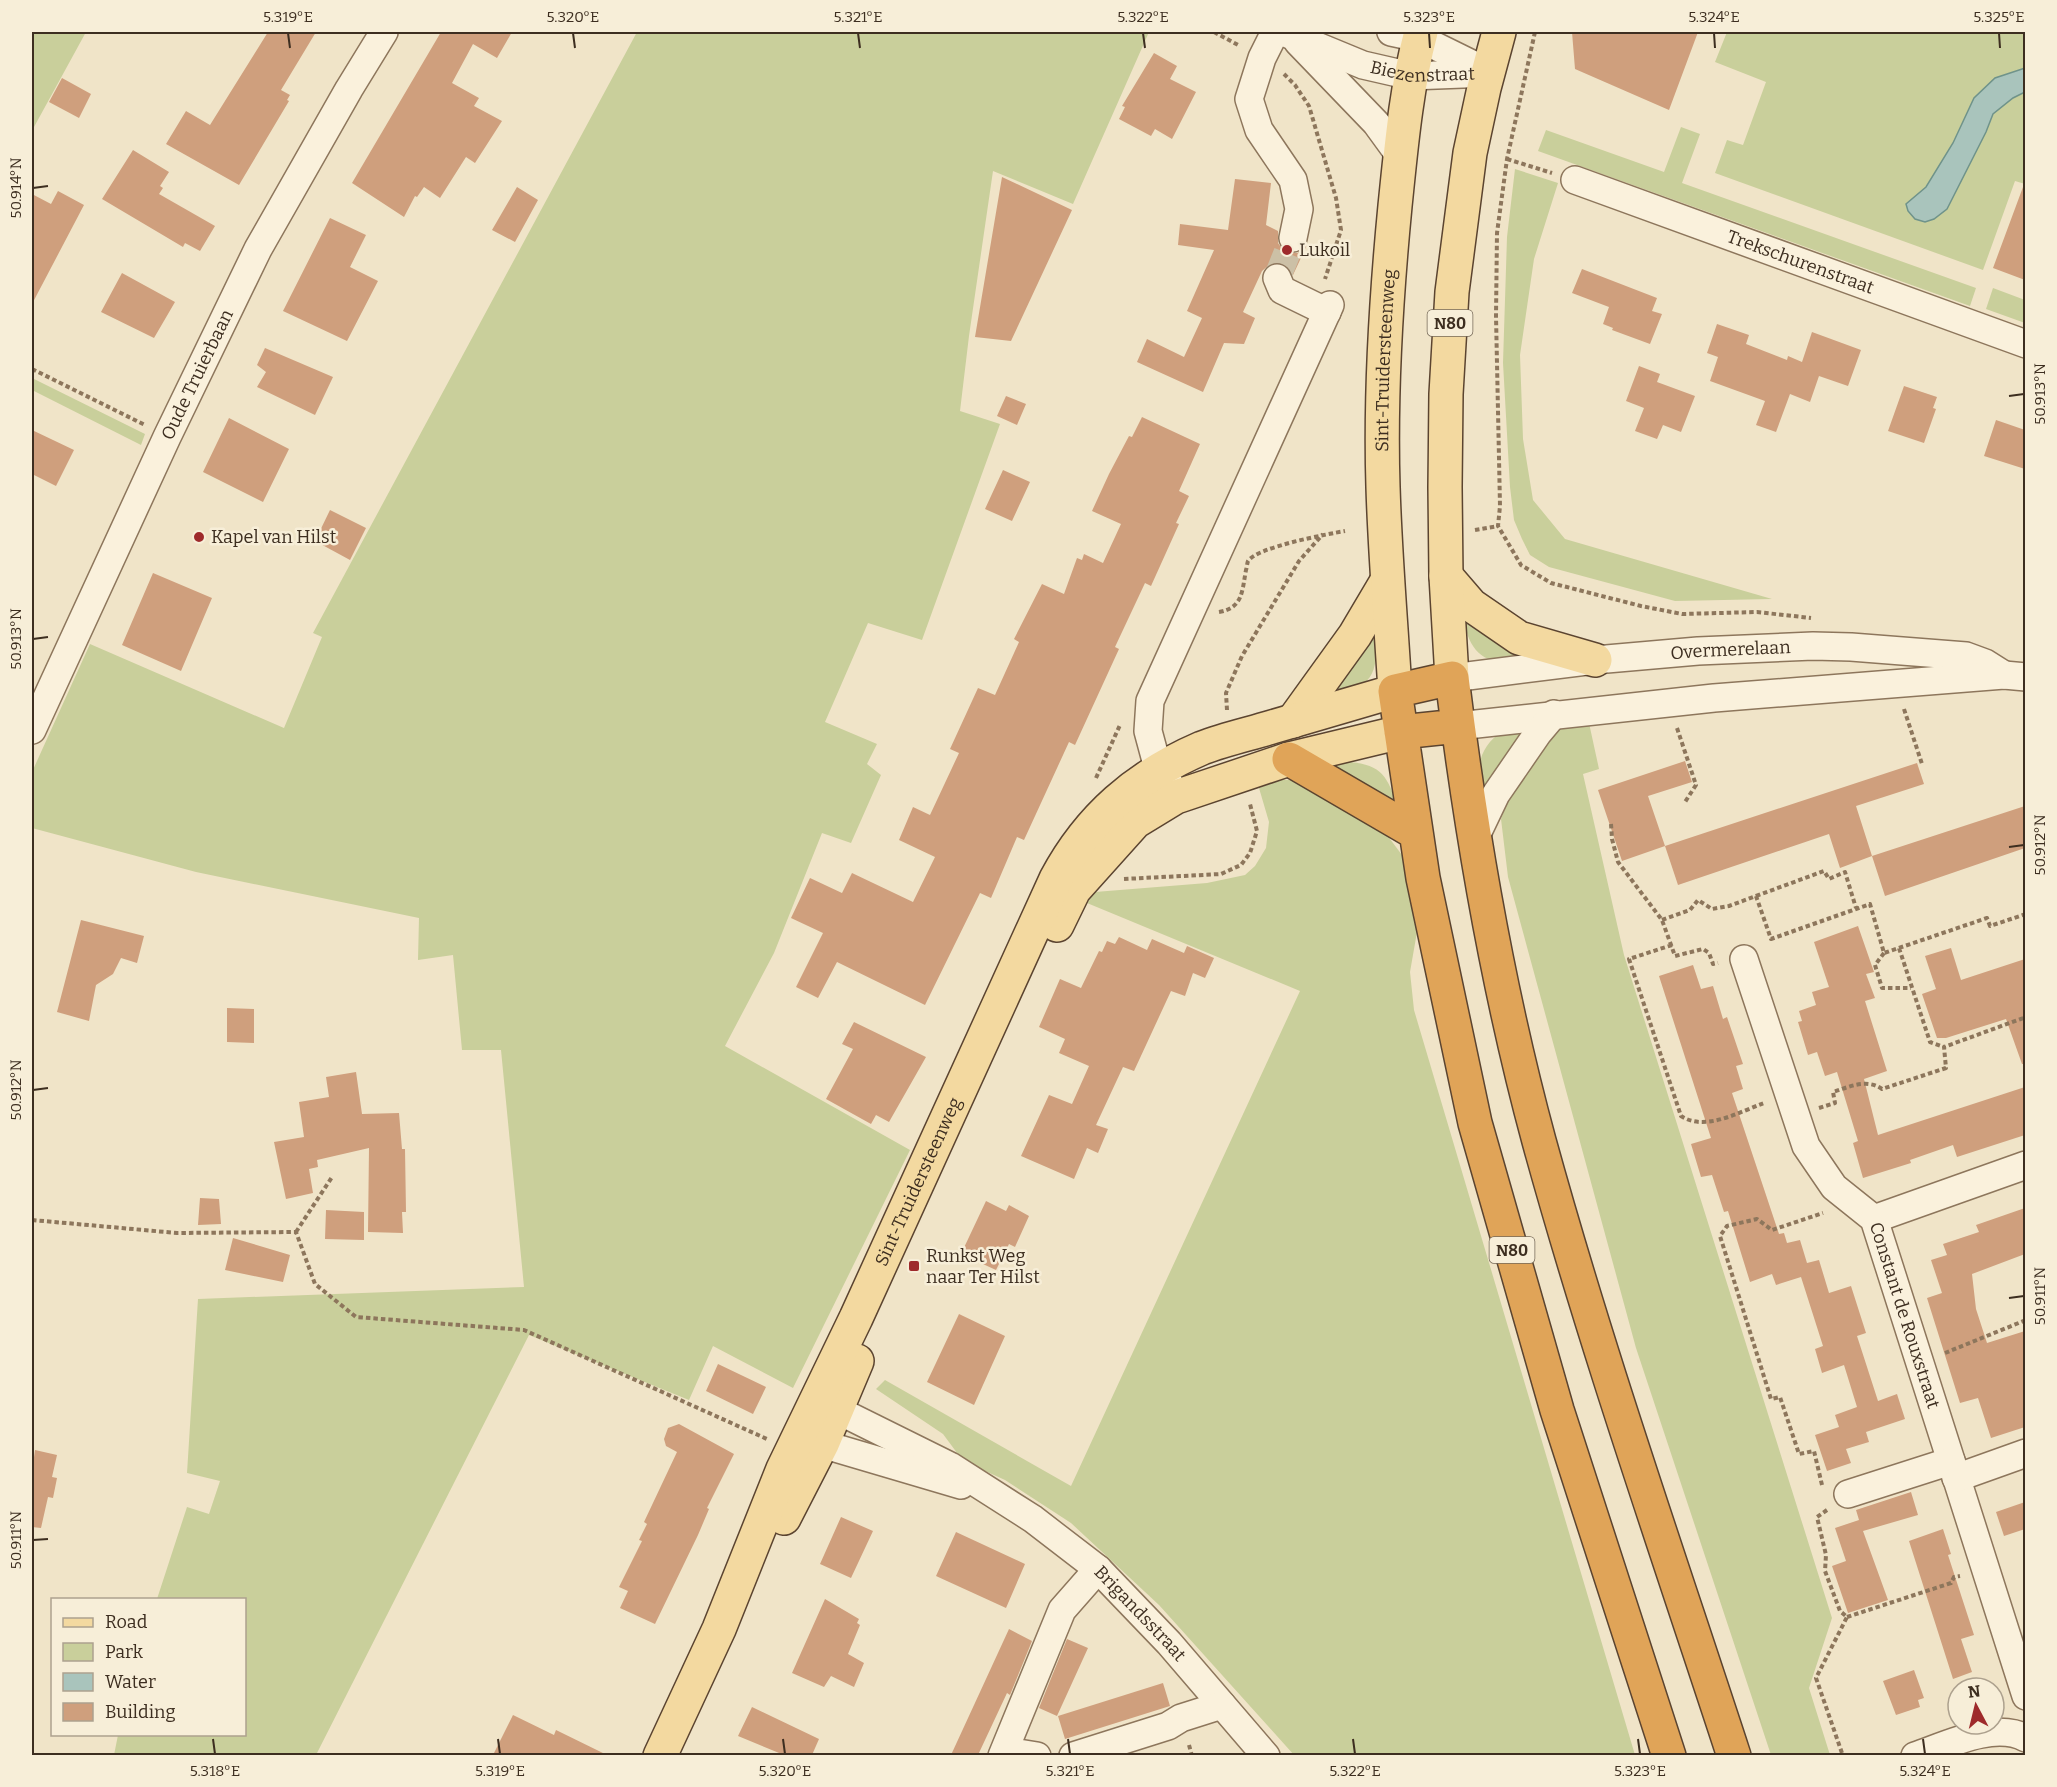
<svg xmlns="http://www.w3.org/2000/svg" width="2057" height="1787" font-family="Bitter,serif">
  <style>
    .green { fill: #c9cf9b }
    .water { fill: #a9c4bc; stroke: #6f938a; stroke-width: 1.5 }
    .building { fill: #cf9f7d }
    .lines { fill: none; stroke-linecap: round; stroke-linejoin: round }
    .minor-tunnel { stroke: #ccc0a6; stroke-width: 27; stroke-dasharray: 27 14; stroke-linecap: butt }
    .minor-casing { stroke: #8d765c; stroke-width: 30 }
    .major-casing { stroke: #5b4430; stroke-width: 36 }
    .highway-casing { stroke: #5b4430; stroke-width: 36 }
    .path { stroke: #8d765c; stroke-width: 4; stroke-dasharray: 4.5 3; stroke-linecap: butt }
    .minor { stroke: #faf1dc; stroke-width: 27 }
    .major { stroke: #f3d9a0; stroke-width: 33 }
    .highway { stroke: #e0a458; stroke-width: 33 }
    .ticks { fill: none; stroke: #3d2e20; stroke-width: 2 }
    .poi-dot { fill: #9e2a2b; stroke: #f7eed8; stroke-width: 2 }
    .labels { text-anchor: middle; stroke-width: 5; stroke-linejoin: round; paint-order: stroke }
    .shield { fill: #f7eed8; stroke: #756857; stroke-width: 1.5 }
    .shield-label { font-size: 16px; font-weight: bold; fill: #3d2e20 }
    .street-label { font-size: 18px; fill: #3d2e20; stroke: #f7eed8 }
    .poi-label { font-size: 18px; fill: #3d2e20; stroke: #f7eed8; text-anchor: start }
    .neatline { fill: none; stroke: #3d2e20; stroke-width: 2 }
    .ticks-label { font-size: 15px; text-anchor: middle; fill: #3d2e20 }
  </style>
  <rect width="100%" height="100%" fill="#f0e4c8"/>
  <path class="green" d="M32,32H86L34,127L32,126Z
    M637,32H1149L1073,204L993,171L969,336L960,411L1000,424L922,640L868,623L825,722L877,744L867,764L881,775L851,843L822,833L774,953L725,1046L910,1150L793,1388L713,1346L689,1400L529,1335L316,1755H114L118,1735L244,1734V1600L157,1599L187,1507L209,1514L220,1481L187,1473L198,1299L524,1287L501,1050H462L453,955L418,960L419,918L196,872L32,828V772L90,644L284,728L322,637L313,633Z
    M1727,32H2025V68L1995,78L1974,98L1953,143L1926,187L1906,204L1947,209L1986,132L1993,114L2013,98L2025,92V184L2015,181L1983,270L1715,173L1727,140L1743,145L1766,82L1715,62Z
    M1681,127L1700,134L1682,183L1976,288L1970,306L1538,151L1546,130L1664,172Z
    M1515,169L1558,183L1534,259L1520,355L1523,439L1533,500L1565,539L1772,599L1675,601L1549,567L1530,555L1522,539L1514,520L1510,487L1503,363L1507,237Z
    M1993,288L2025,300V323L1986,309Z
    M32,378L145,434L141,445L32,390Z
    M1463,612L1523,653L1522,659C1514,660 1505,662 1497,661C1472,658 1465,633 1463,612Z
    M1371,635L1375,639C1381,688 1357,688 1319,703Z
    M1562,723H1589L1599,769L1583,774L1624,955L1832,1618L1809,1688L1830,1755H1771L1636,1348L1508,877L1501,819L1513,787Z
    M1531,727L1488,784H1484C1473,767 1484,742 1501,733C1510,729 1521,729 1531,727Z
    M1350,762C1382,765 1388,777 1397,806L1334,769L1336,766Z
    M1281,780H1299L1350,811L1368,825L1387,835L1402,855L1417,932L1410,972L1414,1010L1635,1755H1294L1159,1605L1071,1523L1005,1480L963,1461L943,1434L876,1389L885,1380L1071,1486L1300,991L1087,903L1095,892L1207,883L1245,875L1255,866L1266,848L1269,822L1259,788Z"/>
  <path class="water" d="M2025,68V92L2013,98L1993,114L1986,132L1947,209L1934,219L1925,222L1915,219L1908,211L1906,204L1926,187L1953,143L1974,98L1995,78Z"/>
  <path class="building" d="M268,32H316L281,90L290,95L287,100L289,101L239,185L166,144L186,111L210,125Z
    M441,32H512L497,58L473,44L452,83L479,98L474,106L502,121L475,163L466,157L440,198L424,187L417,197L415,196L404,217L352,183Z
    M1572,32H1698L1669,110L1575,69Z
    M1154,53L1177,66L1170,79L1196,92L1172,139L1155,129L1151,136L1119,119L1125,107L1122,106Z
    M62,78L91,94L79,118L49,102Z
    M133,150L169,172L160,186L163,188L159,194L215,226L200,251L185,243L183,247L102,199Z
    M1002,177L1072,210L1011,341L975,337Z
    M1235,179L1271,183L1266,225L1278,231V243L1283,250L1289,253H1298L1307,245L1293,275L1287,266L1278,262L1270,264L1262,271L1243,312L1255,318L1244,344L1224,343L1203,392L1137,362L1147,339L1184,357L1202,318L1187,311L1214,250L1178,245L1180,224L1228,230Z
    M517,187L538,200L515,242L492,230Z
    M2023,187L2025,188V280L1993,268Z
    M58,191L84,205L32,304V194L51,204Z
    M330,218L366,235L350,267L378,281L347,341L283,311Z
    M1582,269L1657,298L1652,311L1662,314L1650,344L1612,330L1613,328L1603,324L1609,307L1572,293Z
    M122,273L175,302L154,338L101,312Z
    M1717,324L1749,335L1746,344L1787,360L1788,356L1802,362L1812,332L1861,350L1848,386L1819,376L1810,402L1790,394L1776,432L1756,425L1765,401L1710,381L1718,357L1707,353Z
    M265,348L333,377L315,415L257,387L266,372L257,365Z
    M1639,366L1660,374L1657,382L1695,396L1681,432L1663,425L1657,439L1635,431L1644,408L1626,401Z
    M1904,386L1937,397L1933,408L1936,409L1924,443L1888,431Z
    M1006,396L1026,404L1017,425L997,416Z
    M1142,417L1200,444L1179,491L1189,496L1176,523L1179,524L1151,586L1145,583L1115,647L1119,649L1075,745L1069,742L1024,840L1017,837L991,898L980,893L925,1005L837,962L818,998L796,987L823,933L791,918L810,878L842,893L852,873L913,902L935,857L899,840L913,807L930,815L959,753L950,749L978,688L995,695L1019,642L1014,639L1042,584L1064,594L1077,558L1082,560L1084,554L1103,563L1121,524L1092,511L1109,474L1129,436L1132,437Z
    M229,418L289,449L263,502L203,472Z
    M1996,420L2025,430V469L1984,456Z
    M32,430L74,450L56,486L32,474Z
    M1003,470L1030,482L1012,521L985,509Z
    M330,510L366,528L350,560L315,541Z
    M153,573L212,598L181,671L122,645Z
    M1685,761L1692,782L1648,796L1665,846L1622,861L1598,790Z
    M1917,763L1924,784L1856,806L1872,856L1840,868L1829,834L1678,885L1665,846Z
    M2025,806V848L1885,896L1872,856Z
    M81,920L144,936L137,963L121,958L113,974L96,985L89,1021L57,1012Z
    M1858,926L1874,972L1866,974L1875,998L1865,1001L1887,1071L1864,1079L1878,1135L2025,1087V1135L1957,1157L1953,1145L1910,1160L1911,1163L1863,1178L1853,1143L1858,1141L1837,1072L1825,1076L1817,1052L1808,1055L1798,1022L1802,1021L1799,1011L1816,1005L1812,992L1829,987L1814,942Z
    M1119,937L1147,950L1152,939L1184,953L1187,946L1214,958L1205,978L1193,973L1185,996L1171,991L1134,1071L1123,1067L1096,1125L1108,1129L1098,1153L1087,1148L1074,1179L1021,1156L1049,1095L1072,1104L1089,1066L1059,1053L1065,1039L1039,1027L1060,979L1081,988L1099,951L1102,952L1107,941L1115,944Z
    M1951,948L1961,980L2025,959V1064H2022L2006,1019L1946,1038H1937L1922,994L1936,989L1925,956Z
    M1693,965L1701,989L1713,986L1723,1019L1727,1017L1743,1064L1736,1066L1743,1089L1732,1093L1779,1234L1784,1233L1787,1243L1800,1240L1807,1263L1819,1260L1829,1293L1851,1286L1866,1333L1857,1336L1878,1401L1897,1394L1905,1419L1866,1432L1869,1442L1846,1449L1851,1463L1827,1471L1815,1435L1839,1427L1835,1415L1857,1407L1844,1365L1822,1373L1815,1349L1823,1346L1801,1277L1776,1285L1772,1274L1750,1282L1728,1211L1724,1212L1712,1175L1701,1177L1691,1144L1711,1138L1659,976Z
    M227,1008L254,1009V1043L227,1042Z
    M854,1022L926,1057L889,1122L876,1115L871,1124L826,1099L853,1049L842,1044Z
    M356,1072L362,1114L399,1113L402,1149H405L406,1212H402L403,1233L368,1232L369,1148L317,1160L318,1167L309,1169L313,1193L286,1199L274,1142L304,1137L299,1102L329,1097L326,1077Z
    M200,1198L219,1199L221,1224L198,1225Z
    M986,1201L1006,1211L1009,1205L1029,1216L1015,1247L1009,1244L996,1270L961,1254Z
    M2025,1208V1254L1972,1274L1976,1309L1987,1343L2025,1331V1427L1991,1438L1978,1398L1960,1403L1927,1298L1942,1293L1931,1260L1947,1255L1943,1244L1979,1232L1976,1225Z
    M326,1210L364,1212V1240L325,1239Z
    M233,1238L290,1255L283,1282L225,1270Z
    M959,1314L1005,1336L974,1405L927,1382Z
    M718,1364L766,1387L753,1414L706,1391Z
    M679,1424L734,1454L707,1508L709,1509L698,1535L655,1624L620,1608L628,1591L619,1587L642,1541L639,1540L647,1524L644,1522L677,1452L666,1446L664,1439L668,1428Z
    M35,1450L57,1455L52,1477L57,1478L53,1498L48,1497L41,1528L32,1527V1472Z
    M1911,1492L1918,1515L1863,1531L1888,1600L1848,1613L1832,1566L1846,1561L1835,1528L1859,1520L1856,1510Z
    M2025,1502V1529L2004,1536L1996,1512Z
    M841,1517L873,1531L851,1578L820,1564Z
    M1943,1529L1951,1554L1948,1555L1974,1635L1961,1639L1972,1672L1953,1679L1909,1541Z
    M956,1532L1025,1564L1006,1608L936,1576Z
    M825,1599L859,1619L857,1623L860,1625L848,1654L864,1663L854,1687L831,1676L824,1687L792,1673Z
    M1009,1629L1032,1641L1010,1695L1007,1693L978,1755H951Z
    M1067,1639L1088,1648L1057,1716L1039,1708Z
    M1914,1670L1924,1698L1918,1700L1920,1707L1896,1715L1883,1681Z
    M1163,1683L1170,1706L1065,1739L1058,1716Z
    M752,1707L819,1739L812,1755H784L738,1736Z
    M513,1715L554,1735L556,1730L607,1755H493Z"/>
  <g class="lines">
    <path class="minor-tunnel" d="M1277,278L1293,238"/>
    <defs>
      <g id="minor">
        <path d="M1275,32L1262,58L1249,99L1259,130L1293,180L1299,209L1293,238"/>
        <path id="s1" d="M1283,32L1363,65L1411,76L1489,73"/>
        <path d="M1391,32L1419,38L1488,72"/>
        <path d="M1298,42L1376,123L1400,156"/>
        <path id="s2" d="M1575,180L2026,344"/>
        <path d="M1277,278L1282,290L1327,312"/>
        <path id="s3" d="M1452,678L1595,660L1698,651L1813,646L1851,647L1966,656L1985,663L2004,675"/>
        <path d="M1458,726L1714,698L2004,675L2026,677"/>
        <path id="s4" d="M32,730L167,437L258,249L349,89L384,32"/>
        <path d="M1170,785L1155,757L1148,731L1150,701L1330,305"/>
        <path d="M1475,838L1496,794L1538,733L1554,714"/>
        <path id="s5" d="M1744,959L1806,1146L1834,1187L1874,1219L2026,1696"/>
        <path d="M1874,1219L2026,1165"/>
        <path id="s6" d="M819,1401L950,1466L1033,1519L1098,1569L1169,1643L1266,1756"/>
        <path d="M803,1435L822,1444L961,1485"/>
        <path d="M1956,1478L2026,1453"/>
        <path d="M1848,1494L1951,1461"/>
        <path d="M1005,1751L1037,1756"/>
        <path d="M1002,1756L1062,1610L1098,1569"/>
        <path d="M1073,1756L1168,1726L1181,1718L1222,1705"/>
        <path d="M1915,1756C1947,1745 1994,1721 2026,1738"/>
      </g>
      <g id="major">
        <path d="M1446,576L1471,605L1519,638L1595,660"/>
        <path d="M1452,678L1446,576L1445,487L1446,394L1452,292L1470,153L1484,88L1499,32"/>
        <path d="M1293,721L1355,635L1387,581"/>
        <path d="M1057,925L1074,890L1135,822L1176,797L1289,759L1401,732"/>
        <path d="M784,1518L822,1444L857,1361"/>
        <path id="s7" d="M660,1756L719,1629L783,1469L856,1318L1056,879C1089,817 1137,776 1202,748C1225,739 1249,734 1272,727C1313,715 1354,703 1395,691C1391,623 1385,555 1383,487C1380,393 1386,299 1395,206C1401,148 1406,89 1421,32"/>
      </g>
      <path id="highway" d="M1401,732L1458,726
        M1289,759L1416,833
        M1669,1756L1557,1410L1475,1123L1423,878L1395,691L1452,678C1471,833 1498,990 1539,1141C1596,1348 1667,1551 1734,1756"/>
    </defs>
    <use href="#minor" class="minor-casing"/>
    <use href="#major" class="major-casing"/>
    <use href="#highway" class="highway-casing"/>
    <path class="path" d="M1214,32L1240,46
      M1535,32L1507,159L1497,233L1496,316L1500,506L1498,526L1521,565L1551,583L1641,606L1682,614L1757,612L1811,618
      M1284,74L1295,85L1309,106L1336,198L1341,230L1325,279
      M1507,159L1552,173
      M32,369L145,425
      M1475,530L1498,526
      M1219,612C1243,608 1242,591 1246,570C1247,567 1247,564 1248,561C1257,547 1328,534 1345,531
      M1904,709L1922,764
      M1227,710L1226,693L1242,656L1299,561L1323,534
      M1677,728L1696,785L1685,802
      M1096,778L1120,725
      M1611,824L1612,839L1618,862L1662,920L1675,956L1703,949L1709,953L1713,964L1718,963
      M1124,879L1221,874L1241,865L1250,853L1257,831L1250,804
      M1756,896L1824,871L1829,879L1845,872L1856,908
      M1662,920L1690,910L1698,900L1712,909L1729,906L1756,896L1771,939L1870,904L1884,953L1987,918L1990,926L2026,914
      M1672,945L1629,959L1681,1116C1705,1132 1739,1112 1764,1103
      M1899,948L1930,1042L1944,1047
      M1884,953L1875,965L1882,988H1911
      M1819,1108L1835,1103L1833,1092C1849,1087 1866,1078 1882,1089L1946,1068L1944,1047L2026,1017
      M32,1220L177,1233L296,1232L315,1284L356,1317L524,1330L767,1439
      M296,1232L332,1177
      M1945,1353L2026,1320
      M1822,1485L1814,1451L1799,1454L1780,1397L1771,1399L1720,1236L1727,1226L1757,1219L1772,1230L1823,1213
      M1827,1510L1817,1517L1826,1555L1825,1571L1840,1611L1847,1617L1816,1678L1843,1756
      M1847,1617L1951,1583L1954,1577L1960,1576
      M1189,1745L1192,1756"/>
    <use href="#minor" class="minor"/>
    <use href="#major" class="major"/>
    <use href="#highway" class="highway"/>
  </g>
  <path class="ticks" d="M288,33L290,48M573,33L575,48M858,33L860,48M1143,33L1145,48M1429,33L1430,48M1714,33L1715,48M1999,33L2000,48M33,188L48,186M2009,396L2024,394M33,639L48,637M2009,847L2024,845M33,1090L48,1088M2009,1298L2024,1296M33,1540L48,1539M213,1739L215,1754M498,1739L500,1754M783,1739L785,1754M1068,1739L1070,1754M1353,1739L1355,1754M1638,1739L1640,1754M1923,1739L1925,1754"/>
  <g class="poi-dot">
    <circle cx="1287" cy="250" r="6"/>
    <circle cx="199" cy="537" r="6"/>
    <rect x="908" y="1260" width="12" height="12" rx="3"/>
  </g>
  <g class="labels">
    <g class="shield">
      <rect x="1427.5" y="310" width="45" height="26" rx="4.5"/>
      <rect x="1489.5" y="1237" width="45" height="26" rx="4.5"/>
    </g>
    <g class="shield-label">
      <text x="1450" y="329">N80</text>
      <text x="1512" y="1256">N80</text>
    </g>
    <g class="street-label">
      <text dy="6" stroke="none"><textPath href="#s1" startOffset="147">Biezenstraat</textPath></text>
      <text dy="6" stroke="none"><textPath href="#s2" startOffset="240">Trekschurenstraat</textPath></text>
      <text dy="6" stroke="none"><textPath href="#s7" startOffset="1695">Sint-Truidersteenweg</textPath></text>
      <text dy="6" stroke="none"><textPath href="#s4" startOffset="392">Oude Truierbaan</textPath></text>
      <text dy="6" stroke="none"><textPath href="#s3" startOffset="280">Overmerelaan</textPath></text>
      <text dy="6" stroke="none"><textPath href="#s7" startOffset="630">Sint-Truidersteenweg</textPath></text>
      <text dy="6" stroke="none"><textPath href="#s5" startOffset="399">Constant de Rouxstraat</textPath></text>
      <text dy="6" stroke="none"><textPath href="#s6" startOffset="388">Brigandsstraat</textPath></text>
    </g>
    <g class="poi-label">
      <text x="1299" y="256">Lukoil</text>
      <text x="211" y="543">Kapel van Hilst</text>
      <text x="926" y="1262">Runkst Weg<tspan x="926" dy="21">naar Ter Hilst</tspan></text>
    </g>
  </g>
  <rect width="2057" height="1787" fill="none" stroke="#f7eed8" stroke-width="66"/>
  <rect x="51" y="1598" width="195" height="138" fill="#f7eed8" stroke="#ada18e" stroke-width="1.5"/>
  <rect x="63" y="1618" width="30" height="9" fill="#f3d9a0" stroke="#ada18e" stroke-width="1.5"/>
  <text x="105" y="1628" font-size="18" fill="#3d2e20">Road</text>
  <rect x="63" y="1643" width="30" height="18" fill="#c9cf9b" stroke="#ada18e" stroke-width="1.5"/>
  <text x="105" y="1658" font-size="18" fill="#3d2e20">Park</text>
  <rect x="63" y="1673" width="30" height="18" fill="#a9c4bc" stroke="#ada18e" stroke-width="1.5"/>
  <text x="105" y="1688" font-size="18" fill="#3d2e20">Water</text>
  <rect x="63" y="1703" width="30" height="18" fill="#cf9f7d" stroke="#ada18e" stroke-width="1.5"/>
  <text x="105" y="1718" font-size="18" fill="#3d2e20">Building</text>
  <g transform="translate(1976 1706) rotate(353)"><circle r="28" fill="#f7eed8" stroke="#ada18e" stroke-width="1.5"/>
  <path d="M0-4.5L10 22L0 15L-10 22Z" fill="#9e2a2b"/>
  <text y="-9" font-size="16" font-weight="bold" text-anchor="middle" fill="#3d2e20">N</text>
  </g>
  <rect x="33" y="33" width="1991" height="1721" class="neatline"/>
  <g class="ticks-label">
    <text x="288" y="22">5.319°E</text>
    <text x="573" y="22">5.320°E</text>
    <text x="858" y="22">5.321°E</text>
    <text x="1143" y="22">5.322°E</text>
    <text x="1429" y="22">5.323°E</text>
    <text x="1714" y="22">5.324°E</text>
    <text x="1999" y="22">5.325°E</text>
    <text transform="translate(16 188) rotate(-90)" y="5">50.914°N</text>
    <text transform="translate(2040 394) rotate(-90)" y="5">50.913°N</text>
    <text transform="translate(16 639) rotate(-90)" y="5">50.913°N</text>
    <text transform="translate(2040 845) rotate(-90)" y="5">50.912°N</text>
    <text transform="translate(16 1090) rotate(-90)" y="5">50.912°N</text>
    <text transform="translate(2040 1296) rotate(-90)" y="5">50.911°N</text>
    <text transform="translate(16 1540) rotate(-90)" y="5">50.911°N</text>
    <text x="215" y="1776">5.318°E</text>
    <text x="500" y="1776">5.319°E</text>
    <text x="785" y="1776">5.320°E</text>
    <text x="1070" y="1776">5.321°E</text>
    <text x="1355" y="1776">5.322°E</text>
    <text x="1640" y="1776">5.323°E</text>
    <text x="1925" y="1776">5.324°E</text>
  </g>
</svg>
